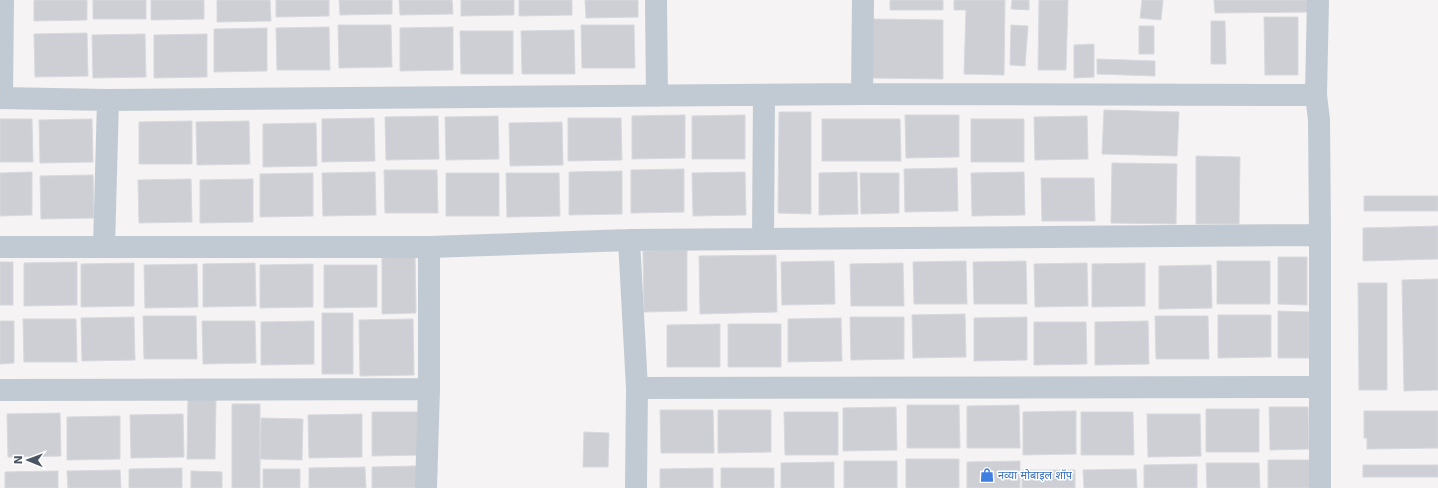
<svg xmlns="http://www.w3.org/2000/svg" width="1438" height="488" font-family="'DejaVu Sans','Noto Sans Devanagari',sans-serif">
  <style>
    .building { fill: #cdcfd5; stroke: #d7d9de }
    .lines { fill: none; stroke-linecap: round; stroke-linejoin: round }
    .street { stroke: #c1cad2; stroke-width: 22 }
    .labels { text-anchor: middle; stroke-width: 3; stroke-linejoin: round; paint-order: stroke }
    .shop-label { font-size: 11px; fill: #366cbe; stroke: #fff; text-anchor: start }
  </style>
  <rect width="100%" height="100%" fill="#f5f3f3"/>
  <path class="building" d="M34,0H87V20L34,21Z
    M93,0H146V19H93Z
    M151,0H204V19L151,20Z
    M217,0H270L271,21L217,22Z
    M276,0H329V16L276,17Z
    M339,0H392V14L340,15Z
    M399,0H452L453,14L400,15Z
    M461,0H514V15L461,16Z
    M519,0H572V15L519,16Z
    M585,0H638V17L586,18Z
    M890,0H943V10H890Z
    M954,0H1005L1004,75L964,74L966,10H954Z
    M1012,0H1029V10L1011,9Z
    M1039,0H1068L1066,70H1038Z
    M1142,0H1163L1161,20L1140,18Z
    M1214,0H1310V12L1215,13Z
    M1264,17H1298V75H1265Z
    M873,19L943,20V79L872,78Z
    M1211,21H1225L1226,64H1211Z
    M338,25H391L392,67L339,68Z
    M581,25H634L635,68H582Z
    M1011,25L1028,26L1025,66L1010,65Z
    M1139,26H1154V54H1139Z
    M329,27L330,70H277L276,28Z
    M453,27V70L400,71V28Z
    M267,28V71L214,72V29Z
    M574,30L575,74H522L521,31Z
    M460,31H513V74H461Z
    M87,33L88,76L35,77L34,34Z
    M145,34L146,77L93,78L92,35Z
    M207,34V77L154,78V35Z
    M1094,44V77L1074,78V45Z
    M1097,59L1155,61V76L1097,74Z
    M1104,110L1179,112L1177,156L1102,154Z
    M779,112H811V214L778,213Z
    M685,115V158L632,159V116Z
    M745,115V159H692V116Z
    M905,115H959V157L906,158Z
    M438,116L439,159L386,160L385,117Z
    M498,116L499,159L446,160L445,117Z
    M1087,116L1088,159L1035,160L1034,117Z
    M374,118L375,161L322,162V119Z
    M568,118H621L622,160L568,161Z
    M0,119H32L33,162H0Z
    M92,119L93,162L40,163L39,120Z
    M822,119H900L901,161H822Z
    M971,119H1024V162H971Z
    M192,121V164H139V122Z
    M249,121L250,164L197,165L196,122Z
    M562,122L563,165L510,166L509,123Z
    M316,123L317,166L263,167V124Z
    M1196,156L1240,157L1239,224H1196Z
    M1112,163L1177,164L1176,224L1111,223Z
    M957,168L958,211L905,212L904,169Z
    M684,169V212L631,213V170Z
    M384,170H437L438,213H385Z
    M622,171V214L569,215V172Z
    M32,172V215L0,216V173Z
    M375,172L376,215L323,216L322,173Z
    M745,172L746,215L693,216L692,173Z
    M857,172L858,214L819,215V173Z
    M1024,172L1025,215L972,216L971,173Z
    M313,173V216L260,217V174Z
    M446,173H499V216H446Z
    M506,173H559L560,216L507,217Z
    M860,173H899V213L861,214Z
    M93,175L94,218L41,219L40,176Z
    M1041,178H1094L1095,221H1042Z
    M191,179L192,222L139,223L138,180Z
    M253,179V222L200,223V180Z
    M1364,196H1438V211H1364Z
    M1438,226V259L1363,261V228Z
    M687,250V311L644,312L643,251Z
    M776,255L777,312L700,314L699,256Z
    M415,257L416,313L382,314V258Z
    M1278,257H1307V305L1278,304Z
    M834,261L835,304L782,305L781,262Z
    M966,261L967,304H914L913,262Z
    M1026,261L1027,304H974L973,262Z
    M1217,261H1270V304H1217Z
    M0,262H13V305H0Z
    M77,262V305L24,306V263Z
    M134,263V306L81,307V264Z
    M255,263L256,306L203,307V264Z
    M903,263L904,306H851L850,264Z
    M1087,263L1088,306L1035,307L1034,264Z
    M1145,263V306L1092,307V264Z
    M197,264L198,307L145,308L144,265Z
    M313,264V307L260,308V265Z
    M324,265H377V307L324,308Z
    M1211,265L1212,308L1159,309V266Z
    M1438,279V390L1404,391L1402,280Z
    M1358,283H1387V390H1359Z
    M1278,311L1309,312V358H1278Z
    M322,313H353V374H322Z
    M965,314L966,357L913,358L912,315Z
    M1218,315H1271V357L1218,358Z
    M143,316H196L197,359H144Z
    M1155,316H1208L1209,359H1156Z
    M134,317L135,360L82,361L81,318Z
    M850,317H904V359L851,360Z
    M1027,317V360L974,361V318Z
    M841,318L842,361L788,362V319Z
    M23,319H76L77,362H24Z
    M413,319L414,375L360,376L359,320Z
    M0,321H14V363L0,364Z
    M202,321H255L256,363L203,364Z
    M314,321V364L261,365V322Z
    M1148,321L1149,364L1095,365V322Z
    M1034,322H1086L1087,364L1034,365Z
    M720,324V367H667V325Z
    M728,324H781V367H728Z
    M188,398L216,399L215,459H187Z
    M232,404H260V488H232Z
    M907,405H959L960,448H907Z
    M1019,405L1020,448H967V406Z
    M896,407L897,450L843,451V408Z
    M1269,407H1308L1309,449L1270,450Z
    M1206,409H1259V452H1206Z
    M660,410H713L714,453H661Z
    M718,410H771V452L718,453Z
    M1076,411V454L1023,455V412Z
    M1364,411H1438V448L1367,449V438H1364Z
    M372,412H420L421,455L372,456Z
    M784,412H838V455H785Z
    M1081,412H1133L1134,455H1081Z
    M60,413L61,456L8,457L7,414Z
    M183,414L184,457L131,458L130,415Z
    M362,414V457L309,458L308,415Z
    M1147,414H1200L1201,456L1148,457Z
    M120,416V459L67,460V417Z
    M261,418L303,419L302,460L260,459Z
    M584,432L609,433L608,467H583Z
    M906,459H959V488H906Z
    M1268,460H1310V488H1268Z
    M844,461H897V488H844Z
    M1020,461V488H967V462Z
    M834,462V488H781V463Z
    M1206,463H1259L1260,488H1207Z
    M1197,464V488H1144V465Z
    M1363,465H1438V477H1363Z
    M417,466L418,488H372V467Z
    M365,467L366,488H309V468Z
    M182,468V488H129V469Z
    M713,468V488H660V469Z
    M721,468H774V488H721Z
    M263,469H300V488H263Z
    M1136,469L1137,488H1084L1083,470Z
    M120,470L121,488H68L67,471Z
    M1022,470H1075V488H1022Z
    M58,471V488H5V472Z
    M191,471L222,472V488H191Z"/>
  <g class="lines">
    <path class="street" d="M656,0L657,96
      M862,94L863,0
      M0,98L108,100L862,94L1316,95
      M2,98L3,0
      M1320,235V488
      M763,239L764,95
      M629,240L637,388L636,488
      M0,247H429L629,240L1320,235L1319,120L1316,95L1318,0
      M104,247L108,100
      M637,388L1320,387
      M0,390L429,389V247
      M426,488L429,389"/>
  </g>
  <defs>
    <symbol id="shop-bare" viewBox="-9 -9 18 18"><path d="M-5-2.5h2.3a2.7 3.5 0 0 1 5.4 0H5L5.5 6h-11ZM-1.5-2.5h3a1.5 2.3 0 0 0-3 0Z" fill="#3f7fe0" stroke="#fff" stroke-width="2.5" paint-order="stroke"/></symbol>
  </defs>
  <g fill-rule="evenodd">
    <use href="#shop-bare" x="977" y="465" width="20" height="20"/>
  </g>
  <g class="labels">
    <g class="shop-label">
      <text x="998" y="479">नव्या मोबाइल शॉप</text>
    </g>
  </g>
  <g transform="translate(28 460) rotate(271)" stroke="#ffffff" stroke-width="3" paint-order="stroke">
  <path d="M0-3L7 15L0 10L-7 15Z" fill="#4a5661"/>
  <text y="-6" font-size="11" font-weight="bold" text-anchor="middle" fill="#4a5661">N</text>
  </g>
</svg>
